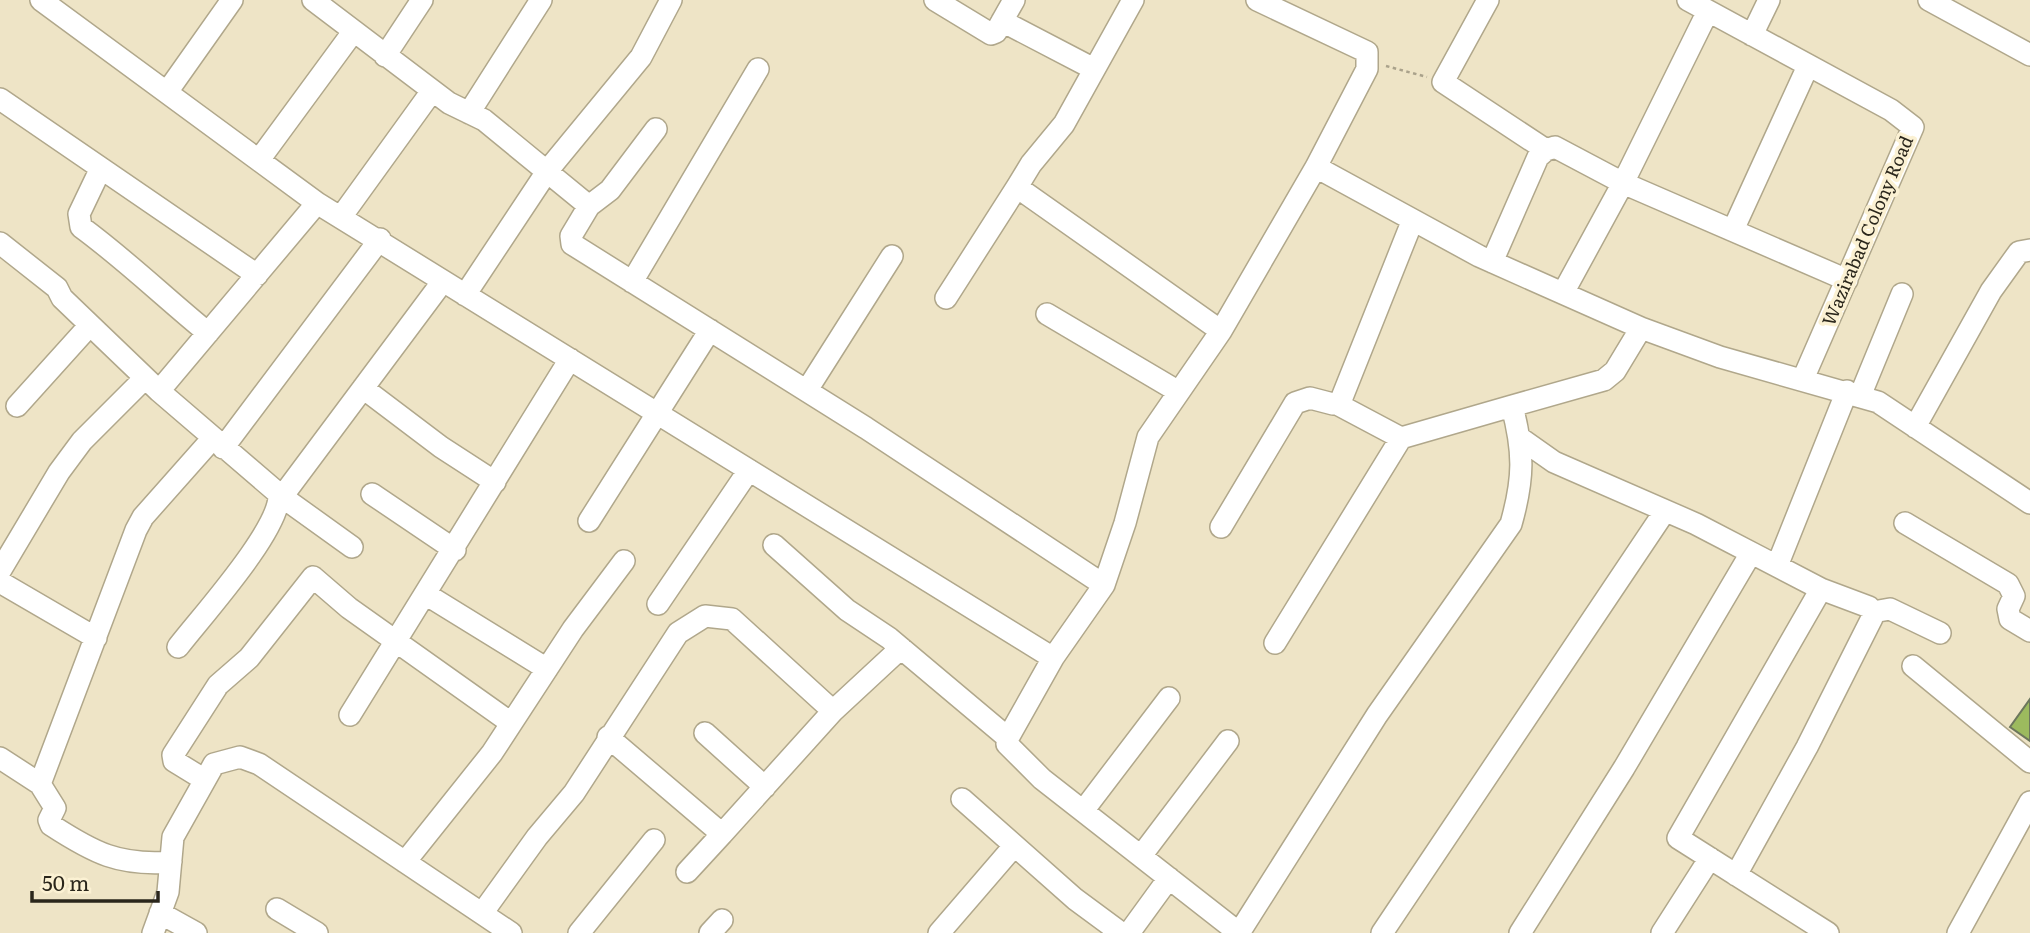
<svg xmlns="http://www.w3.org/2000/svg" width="2030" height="933" font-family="Literata,serif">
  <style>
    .building { fill: #9cba5e; stroke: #6c765c; stroke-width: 2 }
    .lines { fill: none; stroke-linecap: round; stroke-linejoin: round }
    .minor-casing { stroke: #b0a78b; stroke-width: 24 }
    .path { stroke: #aaa28b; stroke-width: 2.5; stroke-dasharray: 3.5 3.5; stroke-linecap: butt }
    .minor { stroke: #fff; stroke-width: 21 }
    .labels { text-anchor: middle; stroke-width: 7; stroke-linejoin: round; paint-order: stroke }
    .street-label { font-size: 18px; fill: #2a261b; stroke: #fbf1d3 }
  </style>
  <rect width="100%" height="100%" fill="#eee4c6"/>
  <path class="building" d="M2030,699V741L2010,727Z"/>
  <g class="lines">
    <defs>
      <path id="minor" d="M41,0L317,203L1053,658
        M313,0L449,103L484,120L589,206L571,236L572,244L866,428L1104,585
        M935,0L991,34L996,32L1014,0
        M1488,0L1443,82L1546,150
        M1688,0L1891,110L1913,127L1803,379
        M1929,0L2030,55
        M1002,21L1094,69
        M1752,35L1769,0
        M385,56L422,0
        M167,92L232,0
        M0,99L257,275
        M469,113L541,0
        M259,160L353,32
        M1316,167L1479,256L1641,328
        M101,168L79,214L81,227C126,260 165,298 208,333
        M1017,187L1031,164L1064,124L1133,0
        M589,206L610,190L656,129
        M341,217L432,91
        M1733,230L1808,66
        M0,243L57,288L62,298L159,391L279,494H284L443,281
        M1492,262L1538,157L1546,150L1555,147L1623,183L1847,280
        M632,282L758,69
        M1563,293L1623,183L1708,11
        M465,295L548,170L641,57L671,0
        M946,298L1017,187L1221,331
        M1047,314L1179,392
        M363,388L441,447L495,482
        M807,390L892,256
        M159,391L317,203
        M1860,396L1902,294
        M1337,404L1401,438
        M17,406L90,325
        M1915,427L1991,291L2019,252L2030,250
        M1520,438L1554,462L1696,524L1821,589L1678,838L1828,933
        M223,448L380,239
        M284,494L281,496L352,547
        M372,494L455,550
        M589,521L710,330
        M1905,523L2008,584L2014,596L2008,609L2010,619L2030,631
        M1221,527L1295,403L1310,398L1333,404L1341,400L1412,222
        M774,545L847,610L889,638L1008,738L1007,744L1042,779L1239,933
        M1777,566L1847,391
        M0,571L59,472L82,441L145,378
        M0,582L96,638
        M427,595L547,669
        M658,604L749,470
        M1873,612L1890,609L1940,633
        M1275,643L1401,438L1512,406
        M178,647C201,617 281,529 279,494
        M1913,666L2030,762
        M350,715L570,359
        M705,733L765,787
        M608,737L722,834L833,711L901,648
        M1008,738L1053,658L1104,585L1125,523L1148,437L1221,331L1316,167L1367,69V52L1257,0
        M0,758L40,784L136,530L143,517L213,438
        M205,780L174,761L173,755L218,685L249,658L313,577L349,608L511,723
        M40,784L55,808L49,820L51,825C94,853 119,866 171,862
        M962,799L1075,899L1121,933
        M1083,811L1169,698
        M1141,856L1228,741
        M405,862L492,753L573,629L624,561
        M687,872L722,834
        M1736,875L1807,747L1872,618L1873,612L1869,607L1821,589
        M277,909L317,933
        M483,912L537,837L574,793L678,633L705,616L732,619L833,711
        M160,913L196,933
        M153,933L168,892L173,837L214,764L240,757L259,764L511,933
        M579,933L654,840
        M710,933L722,920
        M939,933L1014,846
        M1129,933L1169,878
        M1239,933L1377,715L1511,524C1524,478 1524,452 1512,406L1604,380L1615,371L1641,328L1720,357L1878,402L2030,503
        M1382,933L1665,511
        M1520,933L1624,768L1751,553
        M1662,933L1710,858
        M1958,933L2030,802"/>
    </defs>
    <use href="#minor" class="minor-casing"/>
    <path class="path" d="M1386,66L1427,77"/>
    <use href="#minor" class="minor"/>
  </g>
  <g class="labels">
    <g class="street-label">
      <text transform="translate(1868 231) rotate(-67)" y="6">Wazirabad Colony Road</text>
    </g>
  </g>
  <path d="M32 891v10h126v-10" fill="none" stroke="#2a261b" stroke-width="3.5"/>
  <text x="42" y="891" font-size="21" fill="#2a261b" stroke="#fbf1d3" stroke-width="5" paint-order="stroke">50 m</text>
</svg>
